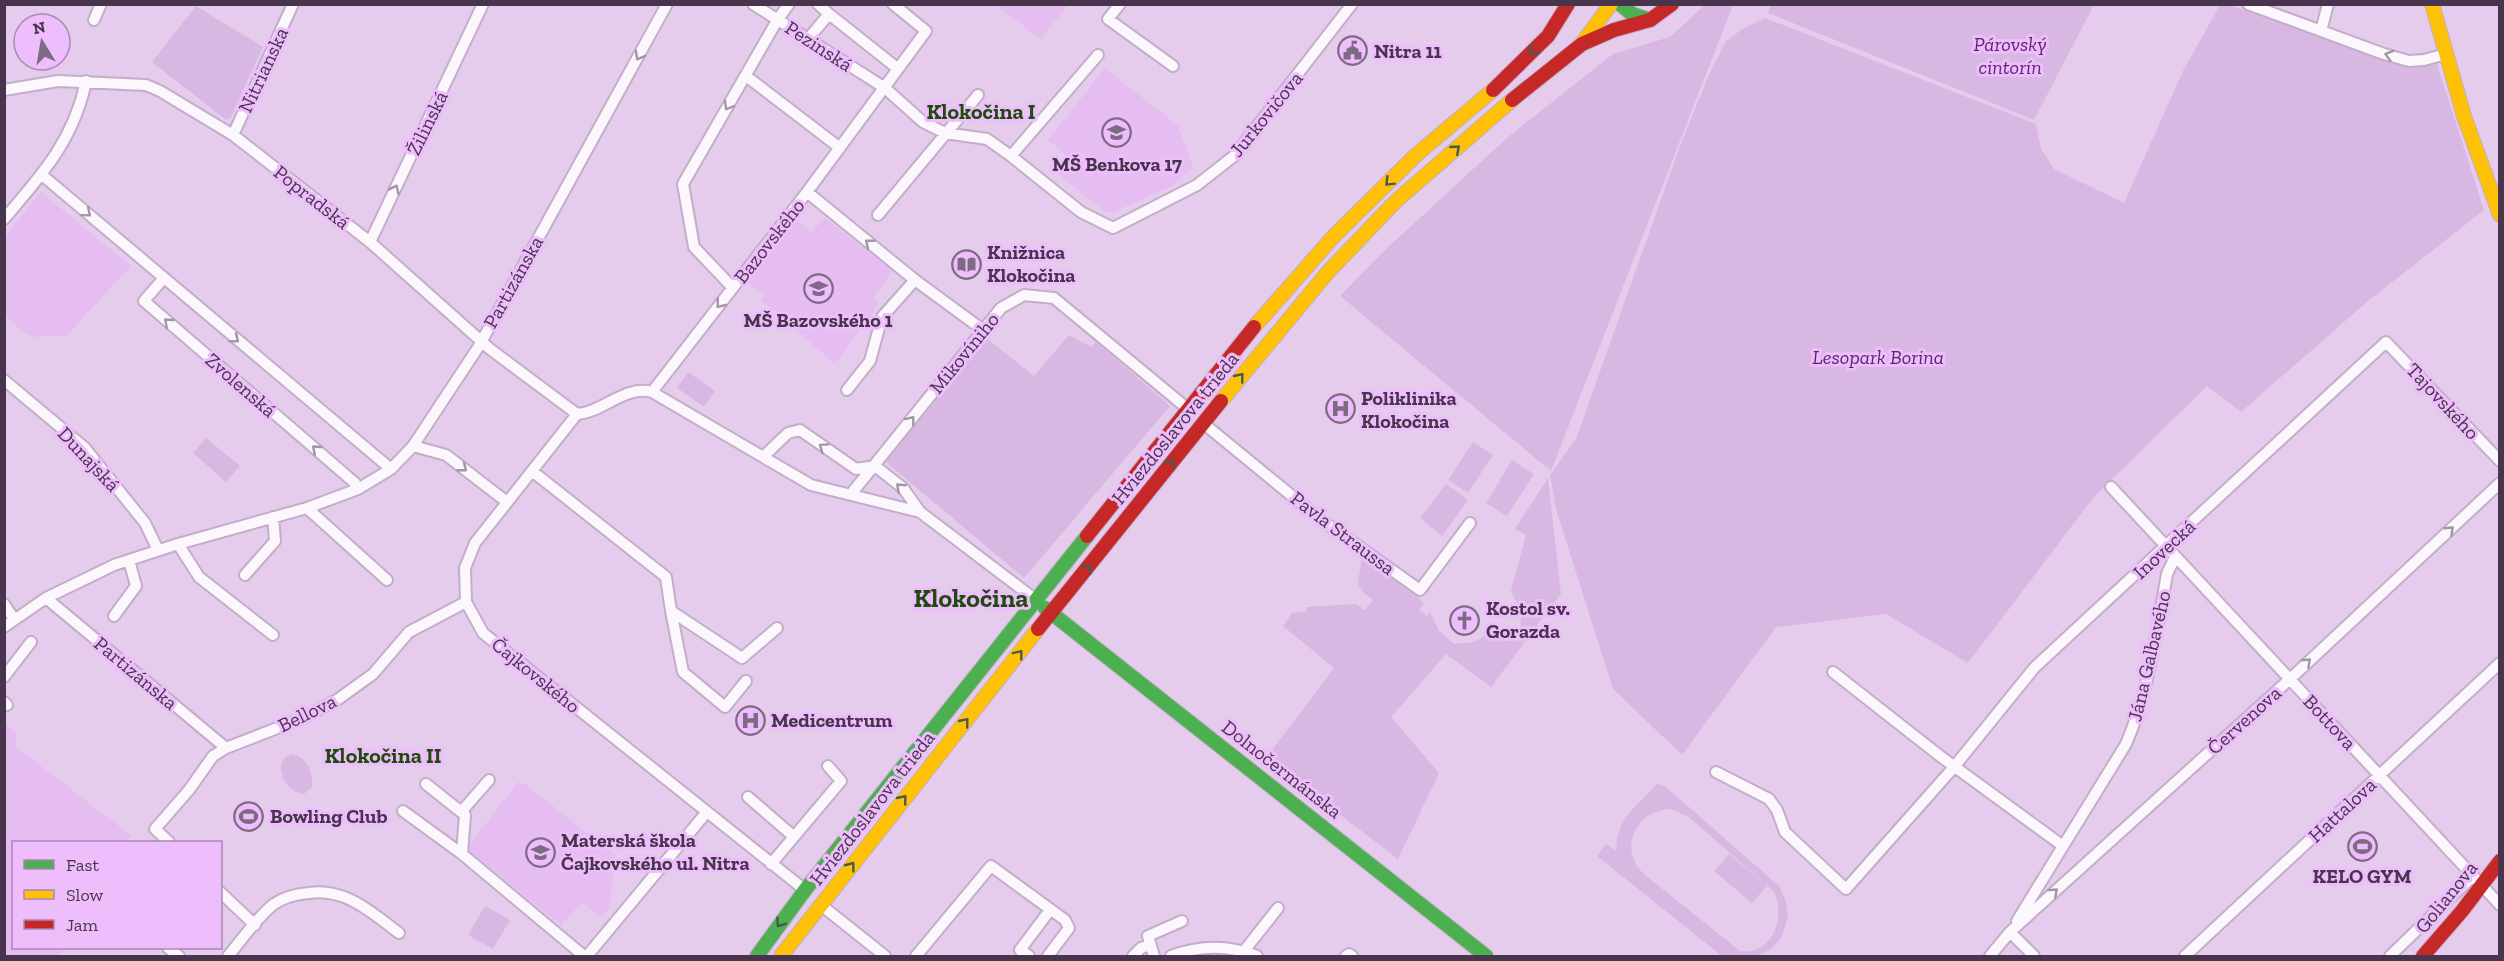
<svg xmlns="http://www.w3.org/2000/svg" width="2504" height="961" font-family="'Zilla Slab',serif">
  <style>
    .built { fill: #e5bdf1 }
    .green { fill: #d8b7e3; fill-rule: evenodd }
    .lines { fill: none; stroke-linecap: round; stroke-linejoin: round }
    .street-casing { stroke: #c2aec8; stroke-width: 14 }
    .fast-casing { stroke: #c2aec8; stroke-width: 16 }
    .slow-casing { stroke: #c2aec8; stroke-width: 16 }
    .jam-casing { stroke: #c2aec8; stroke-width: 16 }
    .street { stroke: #fbf7fc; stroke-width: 10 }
    .fast { stroke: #4caf50; stroke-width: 14 }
    .slow { stroke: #ffc107; stroke-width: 14 }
    .jam { stroke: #c62828; stroke-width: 14 }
    .oneway { stroke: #495a4e }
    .oneway2 { stroke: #a296a4 }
    .labels { text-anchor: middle; stroke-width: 6; stroke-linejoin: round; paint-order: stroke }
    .park-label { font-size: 20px; font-style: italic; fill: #612472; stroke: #edbefb }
    .street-label { font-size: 20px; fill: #48354d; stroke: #edbefb }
    .poi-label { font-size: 20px; font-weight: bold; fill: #48354d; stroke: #edbefb; text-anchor: start }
    .quarter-label { font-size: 22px; font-weight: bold; fill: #204b0f; stroke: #edbefb }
    .district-label { font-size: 26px; font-weight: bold; fill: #204b0f; stroke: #edbefb }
  </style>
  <rect width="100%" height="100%" fill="#e5cced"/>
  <path class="built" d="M996,5H1068L1041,39Z
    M1105,68L1178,126L1193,167L1172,186L1114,212H1105L1053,170L1065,154L1048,140Z
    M41,192L131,266L67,335L35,337L25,333L5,316V237Z
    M825,218L893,271L873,298L879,303L872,314L839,359L833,362L761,300L764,296L748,282L797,220L811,232Z
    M6,725L16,731V747L132,836L127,842H14V948H65L57,956H5Z
    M518,782L525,784L615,855L609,910L599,916L582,902L561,925L466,849Z"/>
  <path class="green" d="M1706,4L1733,5L1551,471L1340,296L1385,250L1508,137L1613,54L1670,37Z
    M1771,4H2094V5L2034,120L1768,13Z
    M2220,5H2227L2437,64L2484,210L2368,301L2241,412L2207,386L2093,498L1968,663L1886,614L1776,627L1682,755L1613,689L1556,509L1550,475L1576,439L1680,146L1708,77L1726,41L1744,28L1765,18L2036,124L2041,149L2054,169L2124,203L2184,69Z
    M196,6L263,47L231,117L226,120L152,62Z
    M1069,335L1091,347L1096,342L1170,406L1024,578L886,462L986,338L1034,376Z
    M688,372L715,391L704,407L677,388Z
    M206,438L240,466L226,482L193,453Z
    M1473,442L1493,455L1468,493L1448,480Z
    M1512,460L1534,474L1507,516L1486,503Z
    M1548,478L1561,594L1491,687L1446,654L1391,717L1439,773L1398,859L1266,758L1334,668L1283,626L1292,613L1307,611L1306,607L1356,604L1365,610L1373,600L1364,593L1358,584L1362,555L1416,596L1424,603L1419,610L1427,616L1430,612L1439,631L1454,644L1474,642L1494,630L1520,637L1521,612L1511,591L1526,535L1515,529Z
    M1446,484L1468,500L1442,536L1420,518Z
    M293,754C307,758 314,773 312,787L304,794C285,793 269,760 293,754Z
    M1657,784L1665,786L1779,886L1786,901L1788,914L1785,928L1780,939L1771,949L1756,956H1722L1597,856L1606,844L1616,851C1617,815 1637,808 1657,784ZM1671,809L1689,817L1774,892C1786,916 1773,956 1740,951L1645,875C1617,850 1635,810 1671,809Z
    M1729,854L1767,886L1752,903L1714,871Z
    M485,906L510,920L493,949L468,935Z"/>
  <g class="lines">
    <defs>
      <path id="street" d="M753,4L885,88L923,122L945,133L987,139L1011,156L1081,212L1113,228L1197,185L1234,156L1352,4
        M818,4L829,14
        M1120,4L1108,19L1173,66
        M2248,4L2384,54L2409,61L2424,60L2446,54
        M94,20L101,4
        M2321,31L2328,4
        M808,39L829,14L897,68
        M746,76L840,148
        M4,90L58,81L146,85L160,91L233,135L370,242L490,349L577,414
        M233,135L293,4
        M1011,156L1098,55
        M42,175L391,469
        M807,192L915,280L983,330
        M878,215L978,95
        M4,219C41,176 74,140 86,81
        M370,242L483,4
        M163,279L144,301L355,483L358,489
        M733,288L694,247L683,184L778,19L789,4
        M4,380L84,447L145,523L158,550
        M847,390L870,361L882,317L915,280
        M652,392L807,192L926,31L893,4
        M577,414L475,543L465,568L466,602L483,633L805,890
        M577,414C604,412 624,385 652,392L811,485L920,512
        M1203,423L1320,519L1420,590L1470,523
        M413,446L446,455L507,502
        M764,456L788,433L800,430L856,469L875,466L903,488L920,512L1036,600
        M532,471L666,577L671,611L742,658L777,628
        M2111,487L2500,905
        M851,494L1001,308L1024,295L1054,298L1188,409
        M307,508L387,580
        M178,544L199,577L273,635
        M245,575L275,541L273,517
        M46,598L226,748
        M4,604L14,619
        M671,611L683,672L725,707L746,681
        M114,616L136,586L129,560
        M4,627L46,598L114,565L178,544L307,508L358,489L391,469L413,446L479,346L667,4
        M1833,672L1940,756L2063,846
        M4,677L31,642
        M4,702L7,705
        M1716,772L1769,799L1777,810L1785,832L1846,889L1954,767L2035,667L2386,342L2500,461
        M426,784L465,815L462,854
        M748,797L793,836
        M403,811L462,854L584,956
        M461,812L489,780
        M169,842L155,829L189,790L213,756L226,748L303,718L337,700L373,674L409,632L466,602
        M771,864L841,781L828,766
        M220,892L255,925
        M821,905L885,956
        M2017,921L2126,744C2149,691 2157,630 2167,574L2175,557
        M2010,932L2034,956
        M168,948L179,956
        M1244,951L1278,908
        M228,956C242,940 257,917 274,904C284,897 297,894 309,893C346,888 371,912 399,933
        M587,956L706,813
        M916,956L991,866L1065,920L1069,928L1048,956
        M1029,956L1020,950L1050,910
        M1133,956L1141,948L1150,945
        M1154,956L1148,936L1182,921
        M1171,956C1200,945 1229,945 1257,956
        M1346,956L1349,954L1352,956
        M1990,956L2010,932L2290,679L2500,483
        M2185,956L2500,663
        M2390,956L2473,876"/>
      <path id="fast" d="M1620,4L1632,14L1650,20
        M1045,608L1486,956
        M757,956L805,890L1087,536"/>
      <path id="slow" d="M2432,4L2464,116L2500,215
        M1583,42L1611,4
        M1254,327L1333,237L1416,155L1493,90
        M1221,401L1328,272L1396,201L1512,100
        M781,956L1038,629"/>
      <path id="jam" d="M1493,90L1548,36L1568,4
        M1512,100L1582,44L1614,30L1650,20L1672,4
        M1087,536L1254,327
        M1038,629L1221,401
        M2423,956L2462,911L2500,861"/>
    </defs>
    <use href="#street" class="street-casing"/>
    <use href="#fast" class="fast-casing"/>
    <use href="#slow" class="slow-casing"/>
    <use href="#jam" class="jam-casing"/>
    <use href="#street" class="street"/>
    <use href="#fast" class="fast"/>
    <use href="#slow" class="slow"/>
    <use href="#jam" class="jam"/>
  </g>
  <defs><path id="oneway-chevron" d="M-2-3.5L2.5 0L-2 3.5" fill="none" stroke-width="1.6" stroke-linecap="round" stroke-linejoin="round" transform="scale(1.5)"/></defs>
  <g class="oneway">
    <use href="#oneway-chevron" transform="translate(1533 51) rotate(136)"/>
    <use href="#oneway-chevron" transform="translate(1456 149) rotate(-41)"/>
    <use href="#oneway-chevron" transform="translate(1389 182) rotate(135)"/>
    <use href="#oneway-chevron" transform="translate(1240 377) rotate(-51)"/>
    <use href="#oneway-chevron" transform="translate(1171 463) rotate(-52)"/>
    <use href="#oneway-chevron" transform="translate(1088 568) rotate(-51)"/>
    <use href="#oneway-chevron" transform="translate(1019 654) rotate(-52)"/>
    <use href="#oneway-chevron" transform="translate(965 722) rotate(-51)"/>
    <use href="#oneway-chevron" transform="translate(903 799) rotate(-51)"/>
    <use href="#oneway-chevron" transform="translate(851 866) rotate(-53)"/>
    <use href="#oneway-chevron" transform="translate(780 923) rotate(125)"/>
  </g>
  <g class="oneway2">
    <use href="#oneway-chevron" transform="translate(2389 55) rotate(-164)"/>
    <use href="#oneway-chevron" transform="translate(639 56) rotate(119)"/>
    <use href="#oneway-chevron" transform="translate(728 106) rotate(120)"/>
    <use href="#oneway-chevron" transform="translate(395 189) rotate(-64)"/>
    <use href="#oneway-chevron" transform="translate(87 213) rotate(40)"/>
    <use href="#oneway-chevron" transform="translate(869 243) rotate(-141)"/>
    <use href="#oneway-chevron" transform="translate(720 304) rotate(129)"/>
    <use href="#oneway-chevron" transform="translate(168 322) rotate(-139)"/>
    <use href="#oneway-chevron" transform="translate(235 339) rotate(40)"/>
    <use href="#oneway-chevron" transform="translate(911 420) rotate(-52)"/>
    <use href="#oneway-chevron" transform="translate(823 447) rotate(-145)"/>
    <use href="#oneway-chevron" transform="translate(316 449) rotate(-139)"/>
    <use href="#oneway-chevron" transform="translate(463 468) rotate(38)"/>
    <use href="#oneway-chevron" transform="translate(900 487) rotate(-137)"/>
    <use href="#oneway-chevron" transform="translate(2450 530) rotate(-43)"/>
    <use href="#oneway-chevron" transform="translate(2307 662) rotate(-43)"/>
    <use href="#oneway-chevron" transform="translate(2054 892) rotate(-42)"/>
  </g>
  <defs>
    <symbol id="civic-ring" viewBox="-11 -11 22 22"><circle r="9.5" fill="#edbefb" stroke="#7f6a85" stroke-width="1.5"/><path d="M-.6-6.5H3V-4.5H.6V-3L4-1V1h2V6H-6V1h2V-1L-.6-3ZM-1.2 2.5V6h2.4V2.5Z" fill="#7f6a85"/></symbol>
    <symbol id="school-ring" viewBox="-11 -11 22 22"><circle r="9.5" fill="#edbefb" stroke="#7f6a85" stroke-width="1.5"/><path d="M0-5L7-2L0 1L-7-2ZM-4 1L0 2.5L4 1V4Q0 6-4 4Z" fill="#7f6a85"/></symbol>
    <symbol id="library-ring" viewBox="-11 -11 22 22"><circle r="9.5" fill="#edbefb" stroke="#7f6a85" stroke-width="1.5"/><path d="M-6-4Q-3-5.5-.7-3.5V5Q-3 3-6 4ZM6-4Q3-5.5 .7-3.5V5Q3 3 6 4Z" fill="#7f6a85"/></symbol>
    <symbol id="hospital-ring" viewBox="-11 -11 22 22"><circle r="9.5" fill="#edbefb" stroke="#7f6a85" stroke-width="1.5"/><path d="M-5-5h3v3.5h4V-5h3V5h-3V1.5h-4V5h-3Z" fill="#7f6a85"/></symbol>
    <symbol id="church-ring" viewBox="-11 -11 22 22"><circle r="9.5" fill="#edbefb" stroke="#7f6a85" stroke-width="1.5"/><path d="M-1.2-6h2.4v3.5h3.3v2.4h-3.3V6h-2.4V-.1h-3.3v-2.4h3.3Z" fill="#7f6a85"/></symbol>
    <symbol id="stadium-ring" viewBox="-11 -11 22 22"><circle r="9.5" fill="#edbefb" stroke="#7f6a85" stroke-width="1.5"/><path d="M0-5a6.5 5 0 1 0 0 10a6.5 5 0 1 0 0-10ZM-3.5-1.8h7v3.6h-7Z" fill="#7f6a85"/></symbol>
  </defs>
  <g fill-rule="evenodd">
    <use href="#civic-ring" x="1336" y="34" width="33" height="33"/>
    <use href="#school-ring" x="1100" y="116" width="33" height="33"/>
    <use href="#library-ring" x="950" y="248" width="33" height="33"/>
    <use href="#school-ring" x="802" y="272" width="33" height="33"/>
    <use href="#hospital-ring" x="1324" y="392" width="33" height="33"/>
    <use href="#church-ring" x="1448" y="604" width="33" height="33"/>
    <use href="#hospital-ring" x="734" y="704" width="33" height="33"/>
    <use href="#stadium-ring" x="232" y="800" width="33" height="33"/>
    <use href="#stadium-ring" x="2346" y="830" width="33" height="33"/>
    <use href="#school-ring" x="524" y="836" width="33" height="33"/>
  </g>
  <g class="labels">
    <g class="park-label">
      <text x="2010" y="51">Párovský<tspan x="2010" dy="23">cintorín</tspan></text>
      <text x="1878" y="364">Lesopark Borina</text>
    </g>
    <g class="street-label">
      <text transform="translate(819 46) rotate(33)" y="7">Pezinská</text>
      <text transform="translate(263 70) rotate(-65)" y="7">Nitrianska</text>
      <text transform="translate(1266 114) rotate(-51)" y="7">Jurkovičova</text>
      <text transform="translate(427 123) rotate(-64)" y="7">Žilinská</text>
      <text transform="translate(312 197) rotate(38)" y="7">Popradská</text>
      <text transform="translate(769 241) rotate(-52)" y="7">Bazovského</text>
      <text transform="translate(513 282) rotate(-61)" y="7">Partizánska</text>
      <text transform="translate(964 353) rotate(-51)" y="7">Mikovíniho</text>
      <text transform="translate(241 385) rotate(41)" y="7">Zvolenská</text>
      <text transform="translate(2443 401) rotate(47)" y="7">Tajovského</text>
      <text transform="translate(1175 428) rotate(-51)" y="7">Hviezdoslavova trieda</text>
      <text transform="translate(89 459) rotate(47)" y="7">Dunajská</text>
      <text transform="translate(1343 533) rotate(37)" y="7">Pavla Straussa</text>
      <text transform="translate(2164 549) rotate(-43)" y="7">Inovecká</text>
      <text transform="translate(2149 656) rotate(-77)" y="7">Jána Galbavého</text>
      <text transform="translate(136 673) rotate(40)" y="7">Partizánska</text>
      <text transform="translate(536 675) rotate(39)" y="7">Čajkovského</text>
      <text transform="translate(307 713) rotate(-26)" y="7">Bellova</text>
      <text transform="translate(2244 720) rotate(-42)" y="7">Červenova</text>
      <text transform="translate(2330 722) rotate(47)" y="7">Bottova</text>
      <text transform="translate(1282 769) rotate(38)" y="7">Dolnočermánska</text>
      <text transform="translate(872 808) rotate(-52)" y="7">Hviezdoslavova trieda</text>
      <text transform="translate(2342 810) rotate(-43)" y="7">Hattalova</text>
      <text transform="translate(2446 897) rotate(-51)" y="7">Golianova</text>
    </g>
    <g class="poi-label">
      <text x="1374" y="58">Nitra 11</text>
      <text x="1117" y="171" text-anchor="middle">MŠ Benkova 17</text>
      <text x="987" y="259">Knižnica<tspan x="987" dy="23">Klokočina</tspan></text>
      <text x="818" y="327" text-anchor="middle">MŠ Bazovského 1</text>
      <text x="1361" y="405">Poliklinika<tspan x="1361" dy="23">Klokočina</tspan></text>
      <text x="1486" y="615">Kostol sv.<tspan x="1486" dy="23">Gorazda</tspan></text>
      <text x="771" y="727">Medicentrum</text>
      <text x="270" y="823">Bowling Club</text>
      <text x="561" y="847">Materská škola<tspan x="561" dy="23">Čajkovského ul. Nitra</tspan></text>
      <text x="2362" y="883" text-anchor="middle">KELO GYM</text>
    </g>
    <g class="quarter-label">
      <text x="981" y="119">Klokočina I</text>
      <text x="383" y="763">Klokočina II</text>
    </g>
    <g class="district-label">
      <text x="971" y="607">Klokočina</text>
    </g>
  </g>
  <rect width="2504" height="961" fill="none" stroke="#48354d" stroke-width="12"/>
  <rect x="12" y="841" width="210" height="108" fill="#edbefb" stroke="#ab87b5" stroke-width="1.5"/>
  <rect x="24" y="860" width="30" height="9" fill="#4caf50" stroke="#ab87b5" stroke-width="1.5"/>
  <text x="66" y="871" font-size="18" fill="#48354d">Fast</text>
  <rect x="24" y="890" width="30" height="9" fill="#ffc107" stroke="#ab87b5" stroke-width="1.5"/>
  <text x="66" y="901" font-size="18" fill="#48354d">Slow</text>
  <rect x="24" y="920" width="30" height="9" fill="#c62828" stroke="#ab87b5" stroke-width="1.5"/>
  <text x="66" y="931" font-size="18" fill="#48354d">Jam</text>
  <g transform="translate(42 42) rotate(349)"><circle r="28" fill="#edbefb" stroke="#ab87b5" stroke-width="1.5"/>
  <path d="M0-4.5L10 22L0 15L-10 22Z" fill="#7f6a85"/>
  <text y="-9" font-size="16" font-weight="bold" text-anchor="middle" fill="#48354d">N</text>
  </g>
</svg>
